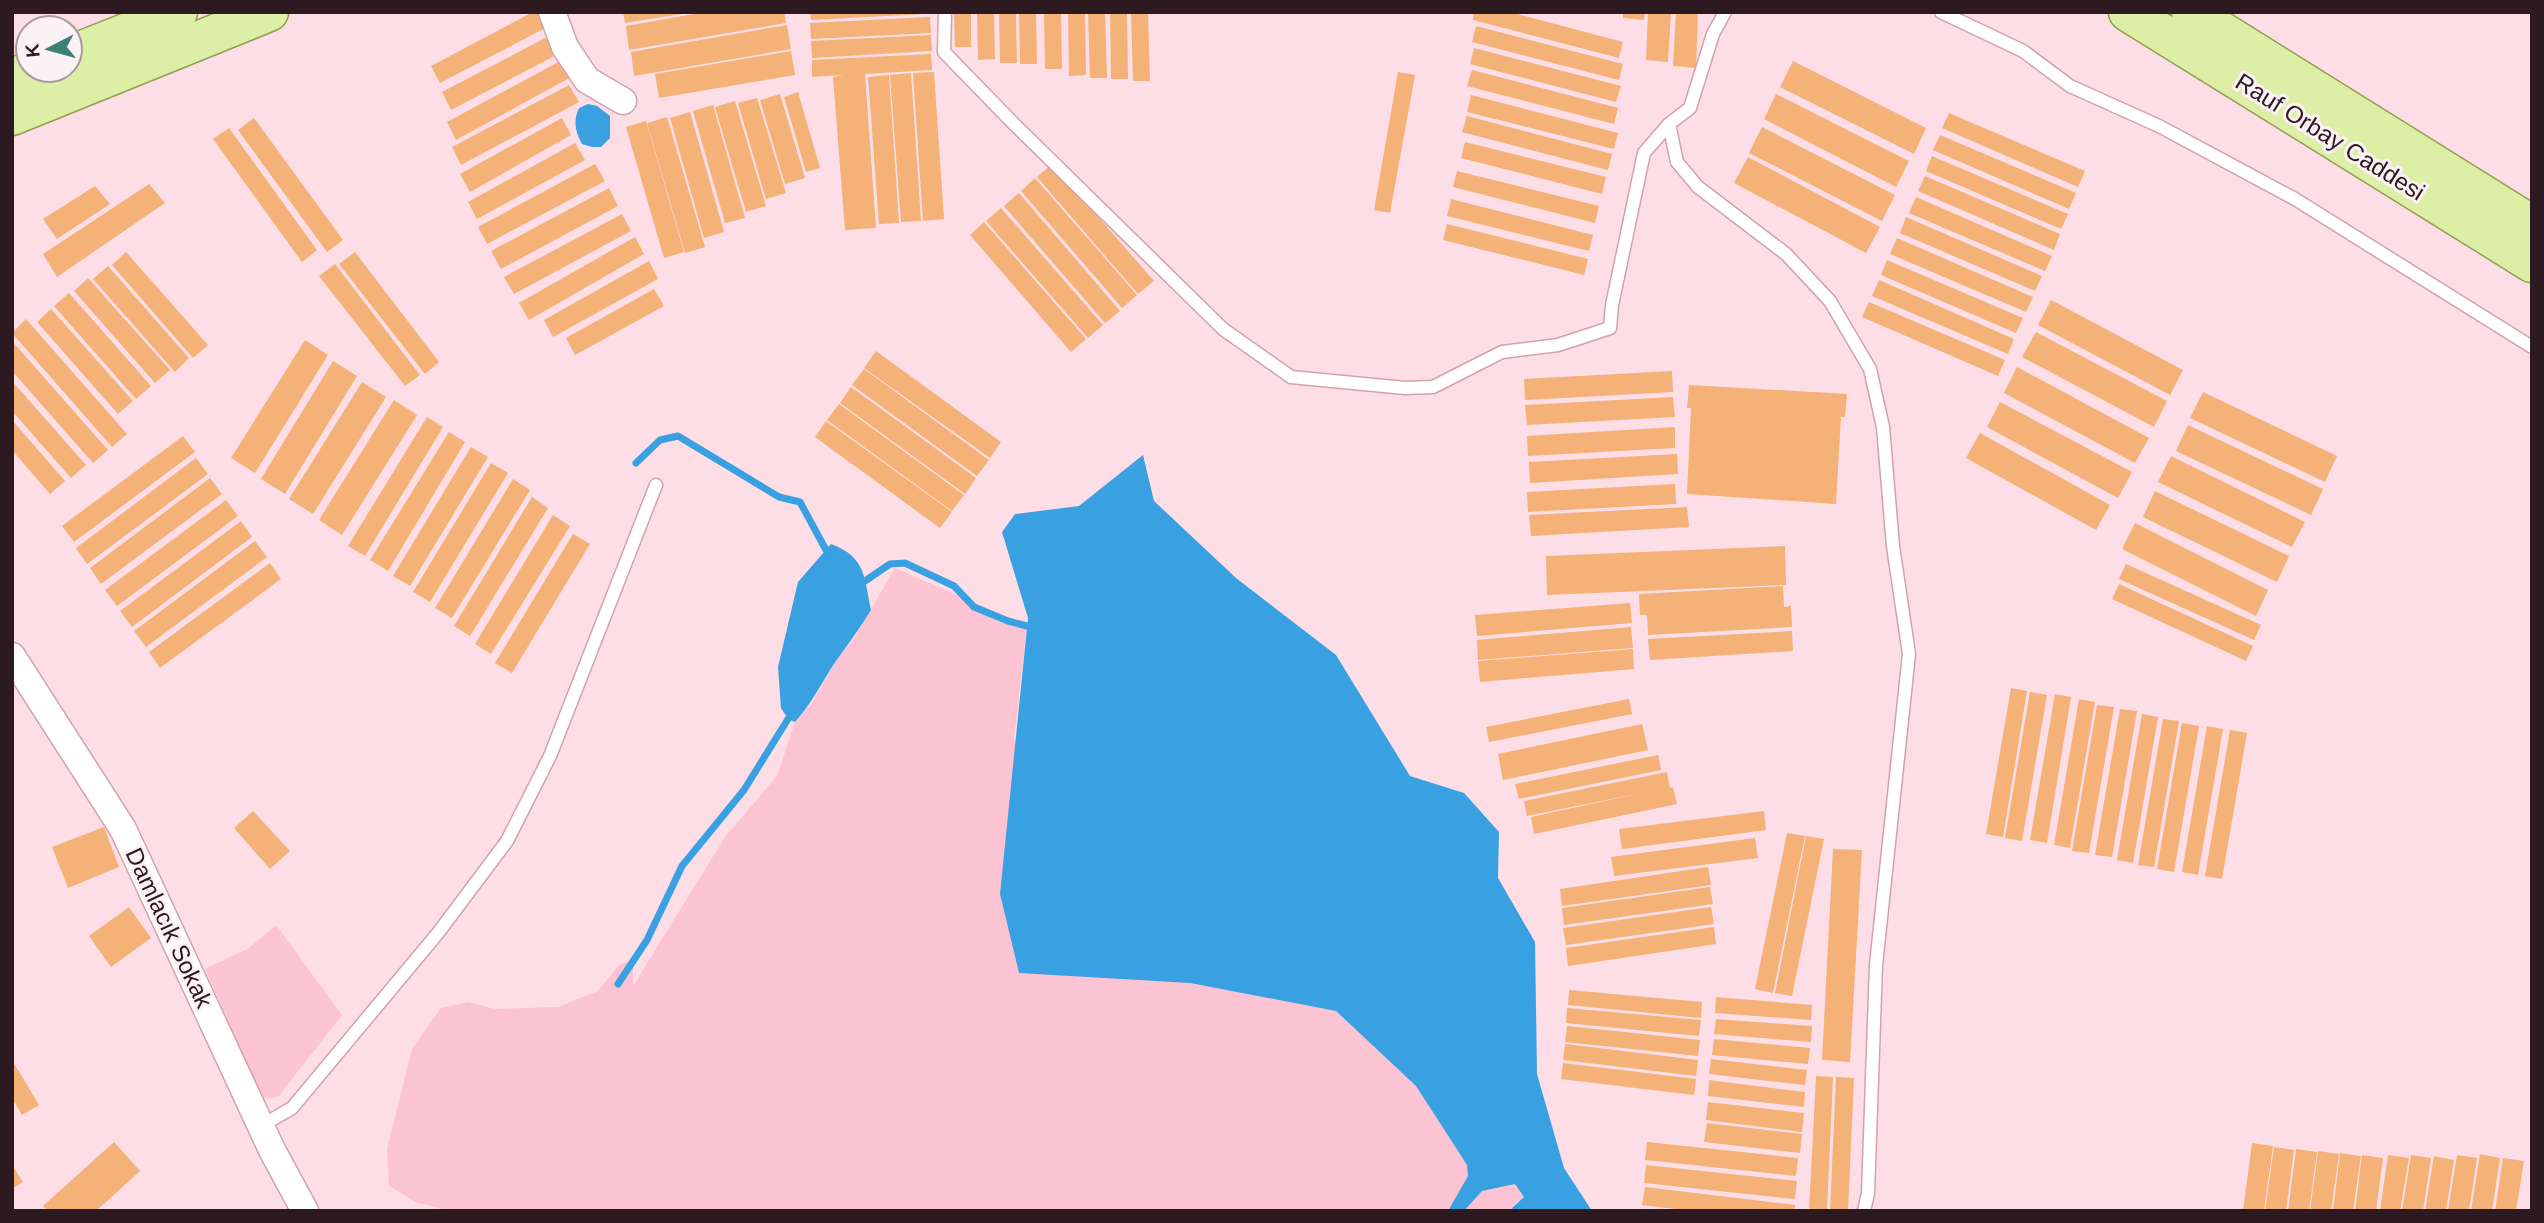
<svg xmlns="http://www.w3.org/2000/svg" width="2544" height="1223" font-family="Helvetica,sans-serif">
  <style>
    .green { fill: #fcc4d3 }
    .water { fill: #39a0e1 }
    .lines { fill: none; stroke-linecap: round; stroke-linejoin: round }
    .stream { stroke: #39a0e1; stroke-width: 7 }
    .building { fill: #f4b178 }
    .service-casing { stroke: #d2a1ae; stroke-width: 15 }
    .minor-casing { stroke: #d2a1ae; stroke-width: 29 }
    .primary-casing { stroke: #919e50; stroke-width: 41 }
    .service { stroke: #fff; stroke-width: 12 }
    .minor { stroke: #fff; stroke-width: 26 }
    .primary { stroke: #ddefa6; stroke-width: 38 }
    .labels { text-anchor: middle; stroke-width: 6; stroke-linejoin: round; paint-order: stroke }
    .street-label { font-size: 24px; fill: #2d1a20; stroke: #fcf1f4 }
  </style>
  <rect width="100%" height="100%" fill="#fddee6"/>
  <path class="green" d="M895,568L1027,626L1014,739L1190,983L1336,1011L1416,1086L1467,1165L1469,1176L1448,1211H451L415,1202L389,1186L387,1149L412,1049L441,1008L468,1002L495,1009L558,1007L598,991L620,964L633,960V986L725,837L777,776L795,722L812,703L836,661L855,637Z
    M276,925L342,1015L278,1097L262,1098L205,969L249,948Z
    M1515,1184L1524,1197L1512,1207L1514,1211H1464L1482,1191Z"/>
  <path class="water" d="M588,104L597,106L610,116V138L601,147H592L582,144C575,131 573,121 579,108Z
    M1143,455L1154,501L1236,578L1336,655L1410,776L1464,793L1499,832L1498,878L1535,942L1537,1074L1564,1168L1592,1211H1514L1512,1208L1524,1197L1515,1184L1482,1191L1464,1211H1448L1468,1176L1467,1165L1416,1086L1336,1011L1190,983L1019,973L1000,894L1028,618L1002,532L1015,514L1079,506Z
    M831,544C866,557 864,577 871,610C860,628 848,644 836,661C822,682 812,703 795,722L788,719L781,708L778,667L798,582Z"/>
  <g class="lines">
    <path class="stream" d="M636,463L660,440L678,436L779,497L800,502L826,550
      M865,581L890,564L905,563L954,586L974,607L1008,621L1027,626
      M618,984L647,940L682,866L744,790L788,719"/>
  </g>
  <path class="building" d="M533,12H542L549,26L440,83L431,66Z
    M623,12H682V14L625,23Z
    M705,12H784L786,23L629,50L626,26Z
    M810,12H924V14L811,20Z
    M954,12H971V47H955Z
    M977,12H994L995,59L978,60Z
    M999,12H1016L1017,63H1000Z
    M1019,12H1036L1037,64H1020Z
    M1044,12H1061L1062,69H1045Z
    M1068,12H1085L1086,75L1069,76Z
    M1088,12H1105L1107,78H1090Z
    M1110,12H1127L1128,79H1111Z
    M1131,12H1148L1150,81H1133Z
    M1474,12H1510L1623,42L1619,58L1473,20Z
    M1623,12H1645L1644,20L1623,18Z
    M1648,12H1671L1668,62L1646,60Z
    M1676,12H1698L1696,68L1673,66Z
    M930,17L931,33L811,39L810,23Z
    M787,25L791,49L634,76L631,52Z
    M1476,26L1623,64L1619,80L1472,42Z
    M551,35L560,53L451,110L442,92Z
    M931,35L932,51L812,58L811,41Z
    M1474,48L1621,86L1616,102L1470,64Z
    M791,51L795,75L659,98L655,74Z
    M931,54L932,70L865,74L876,228L845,230L833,77L843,75L812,77V60Z
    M564,59L573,76L456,140L447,122Z
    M1793,61L1926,128L1914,154L1780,87Z
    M1472,70L1618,108L1614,124L1467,86Z
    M934,72L944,219L923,221L913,73Z
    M1398,72L1415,75L1390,213L1374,210Z
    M911,73L921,221L901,222L890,75Z
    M889,75L899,223L879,224L868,77Z
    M569,85L579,102L461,165L452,147Z
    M798,92L820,168L806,172L784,97Z
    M780,94L805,178L785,184L760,100Z
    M1776,94L1909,161L1896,187L1764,119Z
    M1471,95L1618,133L1614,149L1467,112Z
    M757,98L786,193L766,199L738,103Z
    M735,101L766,206L746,212L715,107Z
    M713,105L745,218L725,223L693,111Z
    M690,112L724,232L704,238L670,118Z
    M1949,113L2085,171L2078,187L1942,128Z
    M1467,116L1612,154L1608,170L1462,132Z
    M667,117L705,247L685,253L647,123Z
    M254,118L343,240L327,252L238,130Z
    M562,118L571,135L470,192L460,174Z
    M646,121L684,252L664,258L626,127Z
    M1762,127L1895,195L1882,221L1749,153Z
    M229,128L317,250L302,262L213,139Z
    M1940,135L2076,193L2069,209L1933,150Z
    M1465,142L1606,177L1602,194L1461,158Z
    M575,143L585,160L477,219L468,202Z
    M1932,156L2068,214L2061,229L1926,171Z
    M1748,157L1880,227L1866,253L1734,183Z
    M595,164L605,181L487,244L478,227Z
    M1052,164L1154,281L1138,294L1037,177Z
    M1457,171L1599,206L1595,223L1453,187Z
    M1925,176L2060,234L2054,250L1918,191Z
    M1035,178L1137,295L1122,308L1021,191Z
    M149,184L165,203L57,277L43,254Z
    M95,186L110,204L57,239L43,219Z
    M609,188L618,206L501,269L491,251Z
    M1019,193L1120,311L1105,323L1004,206Z
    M1916,197L2052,256L2045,271L1909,213Z
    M1451,199L1593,235L1589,251L1447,216Z
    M1001,208L1103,325L1088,338L986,221Z
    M622,214L631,231L514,294L504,277Z
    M1906,217L2042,276L2035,291L1900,233Z
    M984,222L1086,339L1071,352L970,235Z
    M1447,224L1588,259L1584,275L1443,240Z
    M635,237L644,254L529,320L519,303Z
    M1897,238L2033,297L2026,312L1890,254Z
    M126,252L208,345L193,358L112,265Z
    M355,252L439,362L425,374L339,264Z
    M1887,260L2023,318L2016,333L1881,275Z
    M649,261L658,279L553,337L544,320Z
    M335,264L420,375L405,386L319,276Z
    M108,266L189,358L175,372L93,279Z
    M88,278L170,370L155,383L74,291Z
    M1879,280L2014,339L2008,354L1872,296Z
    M654,289L664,306L575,355L566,338Z
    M69,293L151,386L136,399L54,306Z
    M2051,300L2183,370L2170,395L2038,325Z
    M1869,302L2005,360L1998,376L1862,317Z
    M51,309L133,401L118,414L37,322Z
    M26,319L127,434L112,447L12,333Z
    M2036,332L2167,401L2154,427L2022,357Z
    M305,340L328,355L255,473L231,458Z
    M12,341L108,450L93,463L12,371Z
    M876,351L1001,442L990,458L864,368Z
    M333,361L357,376L285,494L261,479Z
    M2017,367L2149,438L2135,463L2004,393Z
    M864,369L989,460L977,476L852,385Z
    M1672,371L1673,392L1525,400L1524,379Z
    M12,381L86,465L71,478L12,411Z
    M362,382L386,397L313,514L289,499Z
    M1689,385L1847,394L1845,417H1841L1836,504L1687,494L1691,408H1687Z
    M851,387L976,478L965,494L840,403Z
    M2203,392L2337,456L2325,482L2190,418Z
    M1673,397L1675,417L1527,425L1525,405Z
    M394,400L417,415L342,535L319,520Z
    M2000,402L2132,472L2118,498L1987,427Z
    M839,404L964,495L952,511L827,420Z
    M427,417L443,427L365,556L348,546Z
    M12,420L65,481L50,494L12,450Z
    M826,421L952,512L940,528L815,437Z
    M2188,425L2323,489L2311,515L2176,451Z
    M1675,427V448L1528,456L1527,436Z
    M449,432L465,442L388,571L370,560Z
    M1980,433L2110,505L2096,530L1966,458Z
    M183,436L195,452L74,542L62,526Z
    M471,447L488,457L410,586L393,576Z
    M1677,454L1678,474L1530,483L1529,462Z
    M2171,456L2305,522L2292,547L2158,482Z
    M196,458L208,474L87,564L76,548Z
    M491,463L508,473L430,602L413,592Z
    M210,478L222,494L101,584L90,568Z
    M513,479L530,490L452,618L435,608Z
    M1675,484L1676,504L1528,512L1527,492Z
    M2155,491L2289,556L2277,582L2143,517Z
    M532,497L548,508L470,636L454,626Z
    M226,500L238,516L117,606L105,590Z
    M1687,507L1689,527L1531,536L1529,515Z
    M553,515L570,526L491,654L475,644Z
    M241,521L252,537L132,627L120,611Z
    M2135,523L2268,590L2256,616L2122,549Z
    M573,534L590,544L512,673L495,663Z
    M255,541L267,557L146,647L134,631Z
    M1785,546L1786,585L1547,595L1546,556Z
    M270,563L281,579L160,668L149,652Z
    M2126,564L2261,625L2254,640L2119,579Z
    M2119,584L2253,646L2246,661L2112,599Z
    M1783,586L1784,607L1791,606L1792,627L1648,635L1647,615H1640L1639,594Z
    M1630,603L1632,623L1477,636L1475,615Z
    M1631,627L1633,648L1478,660L1477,640Z
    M1792,631L1793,651L1650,660L1648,639Z
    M1633,649L1634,669L1480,682L1478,661Z
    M2011,688L2027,691L2003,837L1986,834Z
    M2030,692L2047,695L2022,841L2005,838Z
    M2055,694L2071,697L2047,843L2030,840Z
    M1629,699L1632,714L1489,742L1486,727Z
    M2079,699L2095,702L2070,848L2054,845Z
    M2097,705L2114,707L2089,853L2072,851Z
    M2120,709L2137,711L2112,857L2095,855Z
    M2142,714L2158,717L2133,863L2117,860Z
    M2163,719L2179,721L2154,867L2138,865Z
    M2182,723L2199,726L2174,872L2157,869Z
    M1642,724L1648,750L1503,780L1498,754Z
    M2207,726L2223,729L2198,875L2182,872Z
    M2230,730L2247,733L2222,879L2205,876Z
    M1658,755L1661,770L1519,799L1515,784Z
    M1667,772L1670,788L1673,787L1677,804L1534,834L1531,817L1641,793L1527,816L1524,801Z
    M253,811L290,851L270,869L234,828Z
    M1764,811L1766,830L1622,849L1619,829Z
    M104,827L119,867L68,888L52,847Z
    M1787,833L1805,836L1773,993L1755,989Z
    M1806,836L1824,839L1792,996L1775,993Z
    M1755,838L1758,858L1614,876L1611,857Z
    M1833,849L1862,850L1850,1062L1822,1060Z
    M1708,867L1711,885L1562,906L1560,889Z
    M1710,887L1713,904L1564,925L1562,908Z
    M129,907L151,938L111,967L89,936Z
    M1711,907L1714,924L1566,945L1563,928Z
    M1714,927L1716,944L1568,966L1566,948Z
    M1569,990L1702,1002L1701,1018L1568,1005Z
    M1716,997L1812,1005L1811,1020L1715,1013Z
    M1567,1008L1701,1020L1699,1036L1566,1023Z
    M1716,1019L1812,1026L1811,1042L1714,1034Z
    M1567,1026L1700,1040L1698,1056L1565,1042Z
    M1714,1039L1810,1048L1808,1064L1712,1055Z
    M1565,1044L1698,1060L1696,1076L1563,1060Z
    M1711,1059L1807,1070L1805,1085L1709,1074Z
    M12,1060L39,1105L22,1115L12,1098Z
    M1563,1063L1696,1079L1694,1095L1561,1079Z
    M1816,1076L1833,1077L1827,1211H1809Z
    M1836,1077L1854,1078L1848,1211H1830Z
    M1709,1080L1805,1092L1804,1107L1708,1096Z
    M1708,1102L1804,1113L1802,1132L1706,1120Z
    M1707,1123L1802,1134L1800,1153L1704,1142Z
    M114,1142L140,1171L96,1211H47L43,1206Z
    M1647,1142L1798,1158L1796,1176L1645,1160Z
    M2252,1143L2273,1146L2264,1211H2243Z
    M2274,1147L2294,1150L2286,1211H2265Z
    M2296,1149L2317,1152L2309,1211H2288Z
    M2318,1151L2339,1154L2331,1211H2310Z
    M2340,1153L2361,1156L2353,1211H2333Z
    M2480,1154L2500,1158L2492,1211H2471Z
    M2362,1155L2383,1158L2376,1211H2355Z
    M2388,1155L2409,1158L2400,1211H2380Z
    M2411,1155L2431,1158L2423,1211H2402Z
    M2457,1155L2477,1158L2469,1211H2448Z
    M2434,1156L2454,1160L2446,1211H2425Z
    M2503,1158L2524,1161L2516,1211H2495Z
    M12,1165L23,1182L12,1189Z
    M1646,1165L1797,1181L1795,1199L1644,1183Z
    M1645,1187L1795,1205V1211H1692L1642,1205Z"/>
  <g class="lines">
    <defs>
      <path id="service" d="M945,12L944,52L1013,123L1223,329L1291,377L1405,388L1433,387L1502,352L1558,345L1610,328L1612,305L1644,153L1669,124L1690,108L1713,34L1725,12
        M1941,12L2023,51L2070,86L2159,126L2295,199L2532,347
        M1669,124L1677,162L1698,187L1786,254L1830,301L1870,369L1883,427L1893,546L1909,654L1876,965L1868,1193L1864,1211
        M261,1126L292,1108L438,933L507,841L550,756L656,485"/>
      <path id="minor" d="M552,12L565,47L587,80L623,101
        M12,656L123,829L272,1150L305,1211"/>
      <path id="primary" d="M2128,12L2532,263
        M2191,12L2532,225
        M70,55L178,12
        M12,78L32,70
        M12,116L269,12"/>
    </defs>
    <use href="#service" class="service-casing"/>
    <use href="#minor" class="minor-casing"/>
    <use href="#primary" class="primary-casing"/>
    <use href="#service" class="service"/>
    <use href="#minor" class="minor"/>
    <use href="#primary" class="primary"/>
  </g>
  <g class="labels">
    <g class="street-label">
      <text transform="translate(2330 137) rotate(32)" y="8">Rauf Orbay Caddesi</text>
      <text transform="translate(169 928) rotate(65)" y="8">Damlacık Sokak</text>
    </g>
  </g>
  <rect width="2544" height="1223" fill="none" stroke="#2d1a20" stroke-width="28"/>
  <g transform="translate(49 49) rotate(264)"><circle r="33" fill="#fcf1f4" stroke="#a99b9f" stroke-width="2"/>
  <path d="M0-5L12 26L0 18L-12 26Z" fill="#3c8175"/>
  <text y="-10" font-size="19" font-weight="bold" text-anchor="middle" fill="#2d1a20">K</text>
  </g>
</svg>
